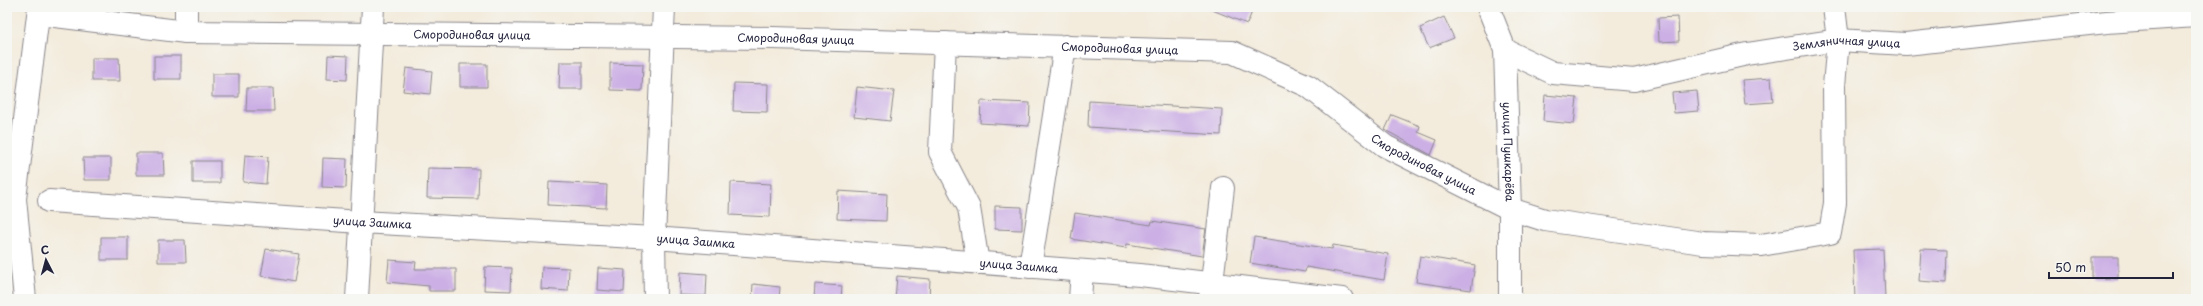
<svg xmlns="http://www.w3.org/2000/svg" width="2203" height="306" font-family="'Playpen Sans',sans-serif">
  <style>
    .building { fill: #ccb0e5 }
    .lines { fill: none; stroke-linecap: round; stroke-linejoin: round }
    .minor-casing { stroke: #8a868b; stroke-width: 24 }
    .minor { stroke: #fff; stroke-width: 22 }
    .labels { text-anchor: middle; stroke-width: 3.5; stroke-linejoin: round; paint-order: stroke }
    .street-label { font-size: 11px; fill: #22223b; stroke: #f6f6f2 }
  </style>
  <rect width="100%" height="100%" fill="#f6f6f2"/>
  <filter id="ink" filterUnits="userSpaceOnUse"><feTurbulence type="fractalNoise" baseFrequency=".025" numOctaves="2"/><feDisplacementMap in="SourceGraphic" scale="8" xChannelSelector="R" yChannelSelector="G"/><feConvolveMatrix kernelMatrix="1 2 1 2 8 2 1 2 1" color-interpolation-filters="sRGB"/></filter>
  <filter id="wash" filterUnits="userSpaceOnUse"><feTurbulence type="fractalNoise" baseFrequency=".012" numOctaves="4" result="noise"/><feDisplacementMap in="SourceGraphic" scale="16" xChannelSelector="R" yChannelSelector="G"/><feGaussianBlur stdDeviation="0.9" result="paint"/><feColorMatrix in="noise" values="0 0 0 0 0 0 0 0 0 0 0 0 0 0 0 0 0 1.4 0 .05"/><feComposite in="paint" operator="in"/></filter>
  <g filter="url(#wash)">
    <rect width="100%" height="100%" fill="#f3ebdb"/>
    <g id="blocks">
      <path class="building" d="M1205,7H1254L1247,24Z
        M1444,17L1454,38L1429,48L1420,28Z
        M1678,17L1679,41L1659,42L1658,18Z
        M328,55L348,56L347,80L327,79Z
        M154,56H181V79H154Z
        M92,58H119L120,81H92Z
        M560,62H582V89H559Z
        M610,63L643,64L642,91L610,90Z
        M460,64H487V87H460Z
        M406,68L432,71L430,94L403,91Z
        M212,74H239V97H212Z
        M1771,78L1773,102L1745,104L1742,80Z
        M734,83L768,84L767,112L733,111Z
        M857,87L894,91L890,121L854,117Z
        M247,88H273L274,111H246Z
        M1697,91L1699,111L1674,113L1672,93Z
        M1545,95L1577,98L1574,124L1543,121Z
        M981,101L1030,103L1029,126L980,123Z
        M1089,101L1222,109L1221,135L1088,127Z
        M1392,115L1420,126L1418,132L1437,140L1431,155L1385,130Z
        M136,153H163L164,175H136Z
        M245,155L268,157L266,184L243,182Z
        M83,158H111V180H84Z
        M323,158L347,159L346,188L322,187Z
        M193,161H220V183H193Z
        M428,168L479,169L478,199L427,198Z
        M549,182L607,185L606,208L548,205Z
        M731,182L771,184L770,217L730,215Z
        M838,191L887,194L886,221L837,219Z
        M995,206L1022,207V230L995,229Z
        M1075,213L1151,225L1152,221L1206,229L1202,256L1127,244L1126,248L1071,239Z
        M101,237H128V260H101Z
        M1254,237L1332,249L1333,245L1388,254L1384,280L1306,267L1305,272L1250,263Z
        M158,240H185L186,262H158Z
        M266,249L299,254L294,282L261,276Z
        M1883,249L1885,299H1855L1853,250Z
        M1921,249L1947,250L1946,283L1919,281Z
        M1420,256L1475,265L1471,290L1416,282Z
        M2092,257H2118V279L2092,278Z
        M389,260L416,262L415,269H456V291H429V286L387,282Z
        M485,267L512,268L511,291L484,290Z
        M542,267L569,268L568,291L541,289Z
        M598,268L625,270L624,292L597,290Z
        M680,272L707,274L706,296L679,295Z
        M897,276L930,279L929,299H895Z
        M753,284L780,287L779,299H752Z
        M815,284L842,286L841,299H814Z"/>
    </g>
  </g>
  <g filter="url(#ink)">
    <use href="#blocks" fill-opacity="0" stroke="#8a868b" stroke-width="1"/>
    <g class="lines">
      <defs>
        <g id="minor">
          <path id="s1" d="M1488,7L1505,50L1510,209V299"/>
          <path id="s2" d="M39,14L186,32L773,38L1232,52L1308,86L1385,146L1510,209L1545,220L1703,243L1761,245L1830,233L1835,203L1834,86L1838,40L1834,7"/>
          <path d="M186,32V7"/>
          <path d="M945,43L940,152L969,208L978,263"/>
          <path id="s3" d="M1505,50L1553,73L1634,80L1747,54L1838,40L1906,44L2107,22L2196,16"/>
          <path id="s4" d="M49,201L361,222L654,238L1140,275L1342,299"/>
          <path d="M1030,267L1065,46"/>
          <path d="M25,299L15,199L39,7"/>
          <path d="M357,299L373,7"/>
          <path d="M655,299L654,238L664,7"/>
          <path d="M1080,299L1082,271"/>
          <path d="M1210,299L1223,188"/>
        </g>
      </defs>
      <use href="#minor" class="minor-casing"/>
      <use href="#minor" class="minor"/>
    </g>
  </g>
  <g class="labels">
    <g class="street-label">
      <text dy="4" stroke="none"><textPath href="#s2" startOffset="434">Смородиновая улица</textPath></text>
      <text dy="4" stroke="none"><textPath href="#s2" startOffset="758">Смородиновая улица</textPath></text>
      <text dy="4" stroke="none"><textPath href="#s3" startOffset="351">Земляничная улица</textPath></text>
      <text dy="4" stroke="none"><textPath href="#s2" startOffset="1082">Смородиновая улица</textPath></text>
      <text dy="4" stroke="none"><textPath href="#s1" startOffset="148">улица Пушкарёва</textPath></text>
      <text dy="4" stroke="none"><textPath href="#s2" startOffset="1418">Смородиновая улица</textPath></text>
      <text dy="4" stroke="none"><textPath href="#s4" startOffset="324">улица Заимка</textPath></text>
      <text dy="4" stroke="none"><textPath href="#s4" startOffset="648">улица Заимка</textPath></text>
      <text dy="4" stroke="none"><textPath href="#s4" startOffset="972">улица Заимка</textPath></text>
    </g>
  </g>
  <rect width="2203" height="306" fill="none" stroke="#f6f6f2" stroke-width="24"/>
  <g transform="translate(46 260) rotate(354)" stroke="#f6f6f2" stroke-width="3" paint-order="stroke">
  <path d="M0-3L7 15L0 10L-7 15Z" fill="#22223b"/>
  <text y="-6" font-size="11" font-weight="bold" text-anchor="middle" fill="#22223b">С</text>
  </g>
  <path d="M2049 272v6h124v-6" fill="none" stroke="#22223b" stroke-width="2"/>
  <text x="2055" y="272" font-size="12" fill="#22223b" stroke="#f6f6f2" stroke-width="3" paint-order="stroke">50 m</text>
</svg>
